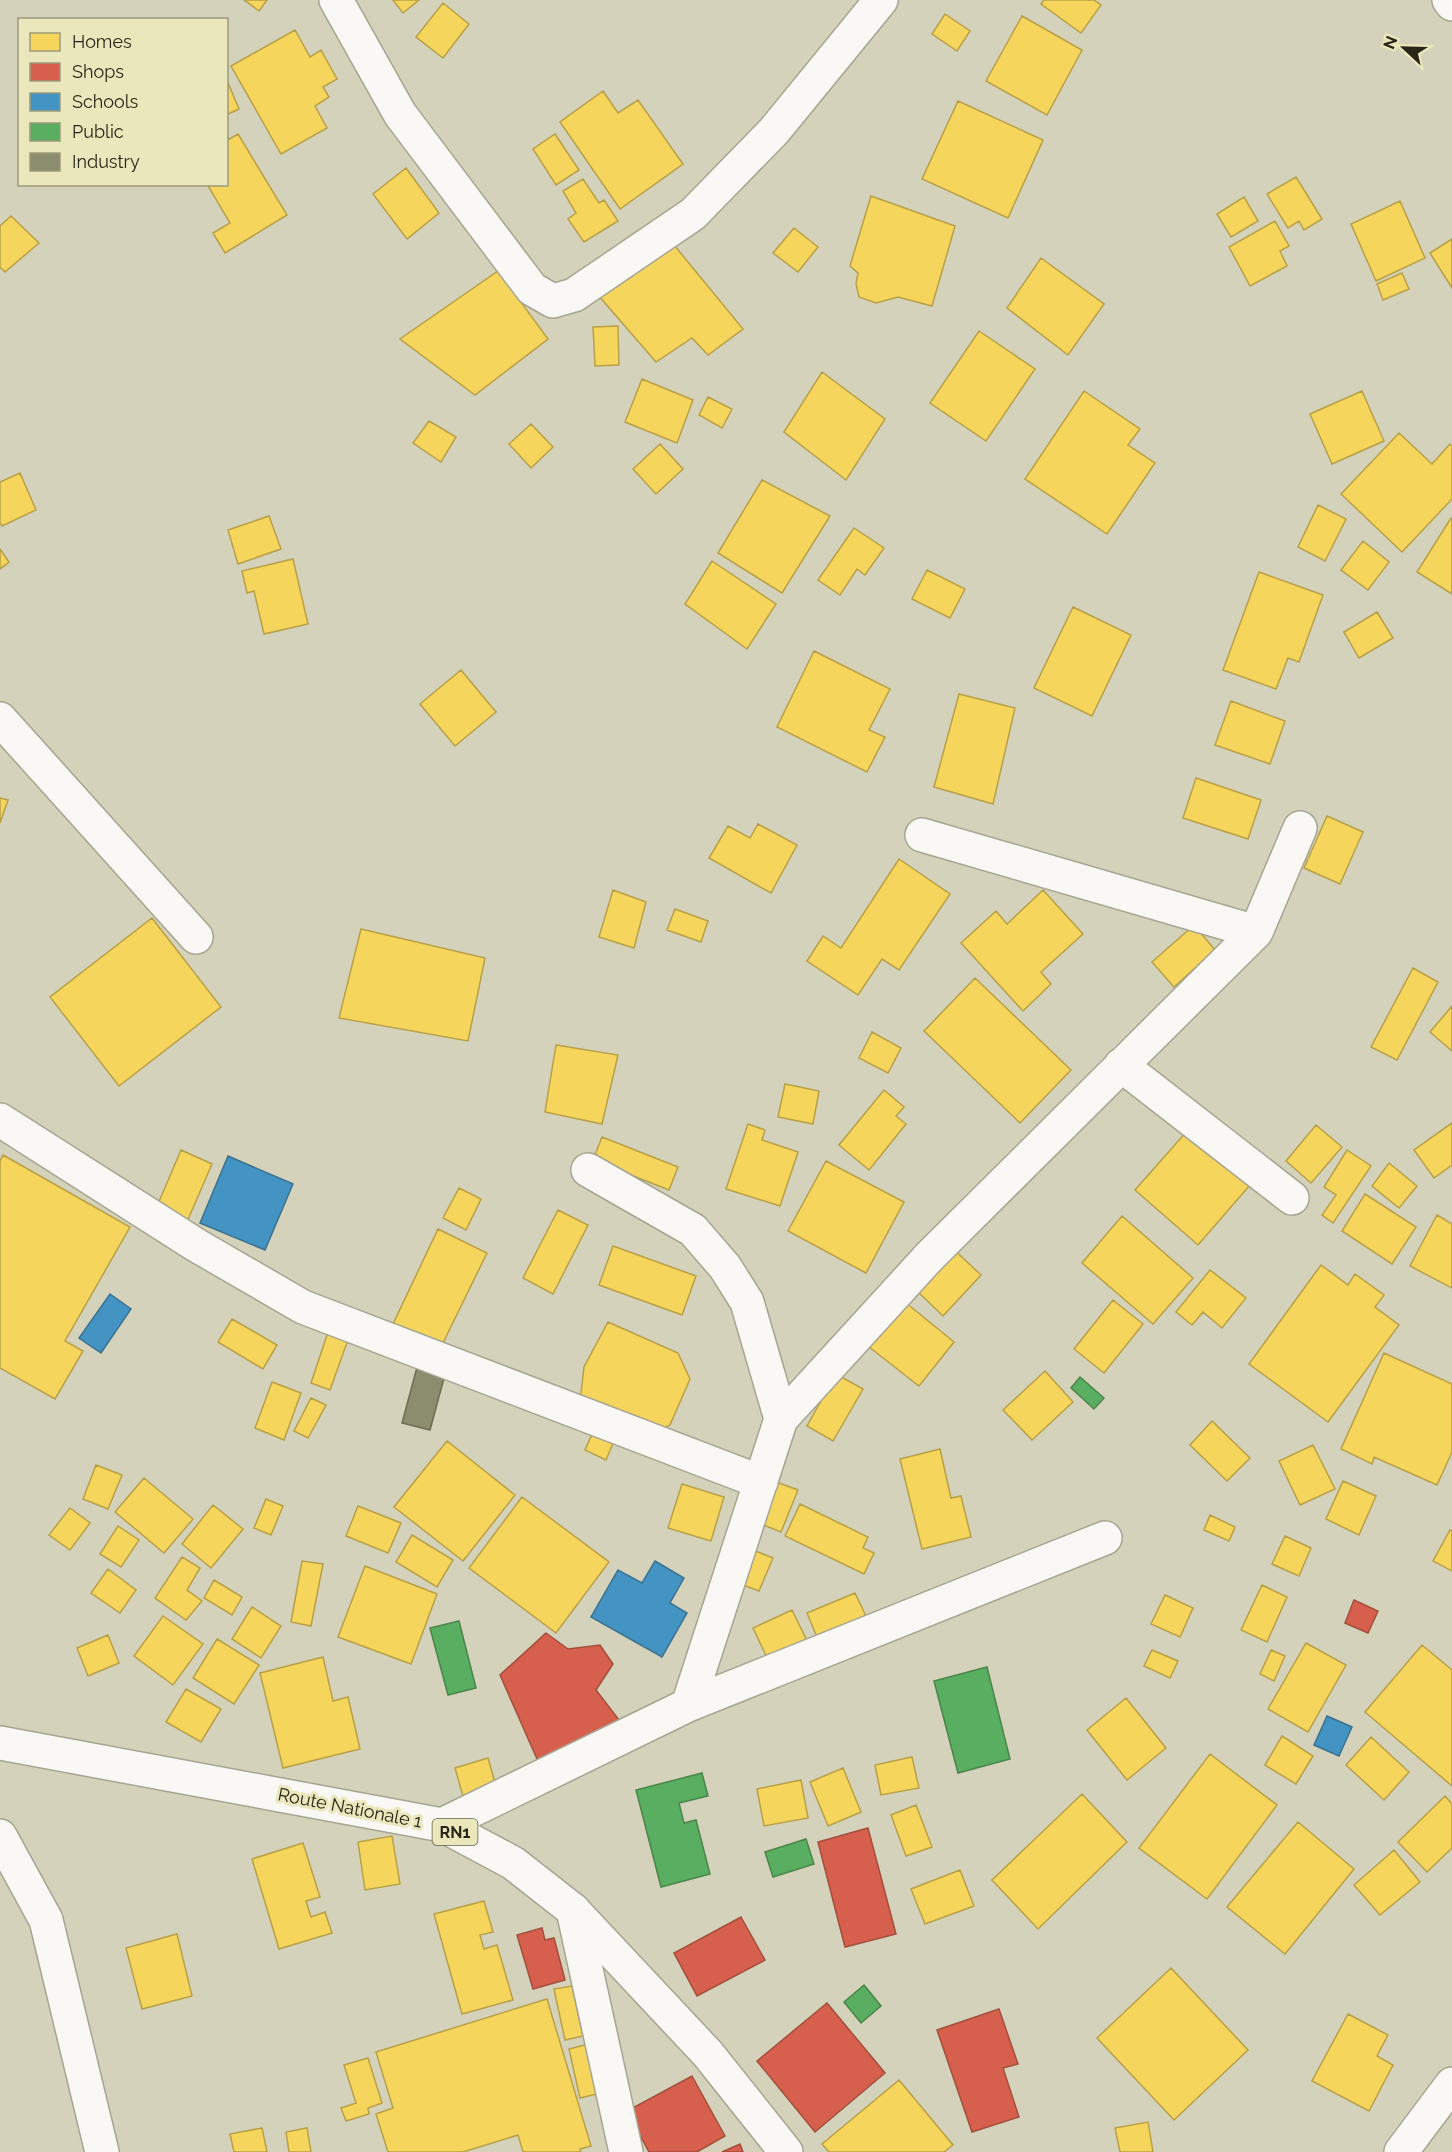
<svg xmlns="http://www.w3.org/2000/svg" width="1452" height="2152" font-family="Raleway,sans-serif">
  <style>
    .homes { fill: #f6d55c; stroke: #b8a047; stroke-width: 1.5 }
    .shops { fill: #d6604d; stroke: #a24f3c; stroke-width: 1.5 }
    .schools { fill: #4393c3; stroke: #3b728f; stroke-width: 1.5 }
    .public { fill: #5aae61; stroke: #4b854a; stroke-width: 1.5 }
    .industry { fill: #8c8c6e; stroke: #6e6d54; stroke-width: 1.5 }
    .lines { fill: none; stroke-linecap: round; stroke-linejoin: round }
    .street-casing { stroke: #a6a592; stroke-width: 36 }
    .secondary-casing { stroke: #a6a592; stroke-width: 36 }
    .primary-casing { stroke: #a6a592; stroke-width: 36 }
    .street { stroke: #f9f8f5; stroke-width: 33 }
    .secondary { stroke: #f9f8f5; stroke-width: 33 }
    .primary { stroke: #f9f8f5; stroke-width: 33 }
    .labels { text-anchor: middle; stroke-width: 6; stroke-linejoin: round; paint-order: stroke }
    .shield { fill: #ebe7bc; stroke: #626048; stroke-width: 1.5 }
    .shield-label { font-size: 16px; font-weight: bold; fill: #282616 }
    .street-label { font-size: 18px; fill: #282616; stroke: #ebe7bc }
  </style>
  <rect width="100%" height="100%" fill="#d4d2ba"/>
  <path class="homes" d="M244,0H267L259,11Z
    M393,0H419L403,13Z
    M1044,0H1094L1101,5L1081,33L1041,4Z
    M443,3L469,24L443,58L416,37Z
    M945,14L970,31L957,51L932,34Z
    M1022,16L1082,50L1047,115L986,81Z
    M295,30L310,57L321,50L337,79L323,87L329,97L315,106L327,128L281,154L231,66Z
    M226,78L239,109L226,115Z
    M603,91L618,113L638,100L683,164L620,209L560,122Z
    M958,101L1043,140L1008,218L922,179Z
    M238,134L287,215L225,253L213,233L230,223L207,184H226V141Z
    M555,134L579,170L556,185L533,149Z
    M406,168L439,213L407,239L373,194Z
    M1296,177L1322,219L1304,230L1299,221L1288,228L1267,194Z
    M583,179L599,203L604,200L618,221L584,242L568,219L576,213L563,191Z
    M871,196L955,226L932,306L898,297L876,303L859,297L856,284L858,273L850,266Z
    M1244,197L1258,221L1231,237L1217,214Z
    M1400,201L1425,258L1376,281L1351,224Z
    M11,216L39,243L5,272L0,267V226Z
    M1275,221L1289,246L1280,251L1287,266L1250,286L1229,247Z
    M794,228L818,247L798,272L773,253Z
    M665,234L743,329L708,355L692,338L656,362L592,288Z
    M1452,239V288L1430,253Z
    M1041,258L1104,304L1068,355L1007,308Z
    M498,271L548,339L475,395L400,339Z
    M1402,273L1409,289L1383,300L1377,284Z
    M618,326L619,365L595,366L593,327Z
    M979,331L1035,369L986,441L930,403Z
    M822,372L885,419L846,480L784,432Z
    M642,379L693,400L677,443L625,422Z
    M1084,391L1140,429L1128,445L1155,463L1107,534L1025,479Z
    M1362,391L1384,441L1332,464L1310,414Z
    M708,397L732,409L722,428L699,415Z
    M429,421L456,437L441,462L413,443Z
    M531,424L553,447L531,468L509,444Z
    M1399,433L1432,464L1450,444L1452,446V499L1402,552L1341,494Z
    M660,444L683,469L656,494L633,469Z
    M20,473L36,510L2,526L0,523V482Z
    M762,480L830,516L782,593L718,553Z
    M1318,505L1346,519L1325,561L1298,547Z
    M269,516L281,549L238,564L228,530Z
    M1451,518L1452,519V594L1417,572Z
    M854,528L884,548L865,575L857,569L840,595L818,580Z
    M1363,541L1389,562L1368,590L1341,570Z
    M0,549L9,562L0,569Z
    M293,559L308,624L264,634L254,591L247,593L242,571Z
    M712,561L776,604L747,649L685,604Z
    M927,570L965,589L950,618L912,599Z
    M1259,572L1323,595L1299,662L1288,658L1276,689L1223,670Z
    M1073,607L1131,635L1092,716L1034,688Z
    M1377,612L1393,638L1359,658L1344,632Z
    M814,651L890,689L869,730L885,737L867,772L777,727Z
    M461,670L496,712L455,746L420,704Z
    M959,694L1015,708L993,804L934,787Z
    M1231,701L1285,721L1270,764L1215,745Z
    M1196,778L1261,800L1248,839L1183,818Z
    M0,798L8,800L0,823Z
    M1327,816L1363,832L1340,884L1304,868Z
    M758,824L797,845L771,893L709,858L728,826L750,838Z
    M899,859L950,894L899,970L882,959L858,995L807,961L823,936L841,948Z
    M613,890L646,902L634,948L599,937Z
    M1043,890L1083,934L1041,972L1051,984L1023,1011L961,943L996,911L1007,924Z
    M675,909L708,921L701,942L667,930Z
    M152,918L221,1007L119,1086L50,997Z
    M1194,925L1215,950L1174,987L1152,962Z
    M361,929L485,958L468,1041L339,1018Z
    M1413,968L1438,982L1397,1060L1371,1047Z
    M975,978L1071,1070L1020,1123L924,1031Z
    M1452,1006V1051L1430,1032Z
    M872,1032L901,1048L888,1073L859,1058Z
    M556,1045L618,1055L602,1124L545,1112Z
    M785,1084L819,1091L813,1124L778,1117Z
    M884,1090L904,1107L896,1116L906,1124L869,1170L839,1145Z
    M1452,1123V1165L1434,1178L1414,1150Z
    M748,1124L765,1130L762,1140L798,1152L780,1206L726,1189Z
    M1316,1125L1342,1147L1311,1183L1286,1161Z
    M1188,1130L1250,1185L1198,1245L1135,1190Z
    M602,1137L678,1167L669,1190L593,1160Z
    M181,1150L212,1164L186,1224L155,1211Z
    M1347,1150L1371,1166L1333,1223L1322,1215L1336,1195L1324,1187Z
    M3,1155L130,1227L65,1341L83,1351L55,1399L0,1368V1161Z
    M826,1161L904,1202L866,1273L788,1231Z
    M1389,1163L1417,1186L1399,1208L1372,1186Z
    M459,1188L481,1199L466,1230L443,1218Z
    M1365,1194L1416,1227L1392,1264L1342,1231Z
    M558,1210L588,1225L553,1294L523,1278Z
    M1437,1215L1452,1224V1288L1410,1266Z
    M1122,1216L1193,1278L1153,1324L1082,1263Z
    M438,1229L487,1253L441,1347L393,1324Z
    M613,1246L696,1276L682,1315L599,1285Z
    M950,1246L981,1275L943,1316L912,1286Z
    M1321,1265L1348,1285L1355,1274L1384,1295L1375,1307L1399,1325L1328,1422L1249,1364Z
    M1210,1270L1246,1298L1222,1328L1203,1312L1192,1325L1176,1312Z
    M900,1298L954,1342L919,1386L864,1343Z
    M1113,1300L1143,1324L1104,1373L1074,1349Z
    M232,1319L277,1345L263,1369L218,1342Z
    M608,1322L678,1353L690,1379L670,1425L655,1432L580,1402L584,1367Z
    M329,1329L349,1337L330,1390L311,1383Z
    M1384,1353L1452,1384V1452L1437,1485L1374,1457L1372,1464L1341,1449Z
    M1045,1371L1073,1402L1032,1440L1003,1410Z
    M836,1374L863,1389L833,1441L807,1426Z
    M272,1382L301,1393L284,1440L255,1428Z
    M311,1398L326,1405L308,1438L294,1431Z
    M1212,1421L1250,1458L1227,1481L1190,1445Z
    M593,1432L614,1441L606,1460L585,1450Z
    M447,1441L515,1495L463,1561L394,1507Z
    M1313,1445L1335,1489L1300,1505L1279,1461Z
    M940,1449L951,1498L961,1496L971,1537L922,1549L900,1459Z
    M96,1465L122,1475L108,1509L83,1499Z
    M144,1478L193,1519L164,1553L115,1512Z
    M768,1479L798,1490L781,1532L751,1520Z
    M1343,1481L1376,1496L1359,1535L1326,1519Z
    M682,1484L724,1497L711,1541L668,1528Z
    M522,1497L609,1562L556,1633L469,1568Z
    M266,1499L283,1506L271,1535L254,1528Z
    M800,1504L868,1537L863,1548L874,1553L864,1574L785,1536Z
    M213,1505L243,1529L211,1568L182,1544Z
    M358,1506L401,1523L388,1553L346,1536Z
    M70,1508L90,1523L70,1550L49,1535Z
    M1210,1515L1235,1527L1229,1541L1204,1530Z
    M118,1526L139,1540L121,1567L100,1554Z
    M1450,1530L1452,1531V1571L1433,1561Z
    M412,1535L453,1560L437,1587L396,1562Z
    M1285,1536L1311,1548L1299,1576L1272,1564Z
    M748,1548L773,1558L759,1591L735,1582Z
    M182,1557L200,1568L187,1590L202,1601L186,1620L155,1598Z
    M302,1561L323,1564L311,1626L291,1622Z
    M365,1566L437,1594L411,1664L338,1637Z
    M108,1569L136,1590L120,1613L91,1593Z
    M214,1580L242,1597L232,1615L204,1598Z
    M1262,1585L1287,1597L1267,1642L1241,1630Z
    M855,1593L866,1616L817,1637L807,1613Z
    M1165,1595L1193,1608L1180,1637L1151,1624Z
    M252,1607L281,1626L261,1658L232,1639Z
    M792,1610L810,1647L771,1666L753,1628Z
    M163,1616L203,1644L173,1685L134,1656Z
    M108,1635L119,1663L88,1676L77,1648Z
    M217,1639L259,1665L234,1704L193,1678Z
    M1306,1643L1346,1665L1308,1732L1268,1709Z
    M1422,1645L1452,1670V1786L1365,1712Z
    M1152,1650L1178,1661L1170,1678L1144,1666Z
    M1271,1650L1285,1656L1274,1681L1260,1674Z
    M323,1657L333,1701L348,1697L360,1749L283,1768L260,1673Z
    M186,1689L221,1709L201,1742L166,1722Z
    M1126,1698L1166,1748L1127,1780L1087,1730Z
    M1282,1736L1313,1756L1296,1784L1265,1765Z
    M1371,1737L1409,1772L1384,1800L1346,1765Z
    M1210,1754L1277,1805L1207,1899L1139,1848Z
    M912,1757L919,1788L881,1795L875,1765Z
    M488,1758L496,1786L463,1796L455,1768Z
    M843,1768L861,1812L828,1826L810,1782Z
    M801,1780L808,1818L764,1826L757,1789Z
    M1082,1794L1127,1842L1038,1929L992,1880Z
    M1445,1796L1452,1804V1848L1427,1872L1398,1842Z
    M916,1805L932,1847L906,1856L891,1815Z
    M1298,1822L1354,1869L1285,1954L1227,1907Z
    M392,1836L400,1884L365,1890L358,1842Z
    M303,1843L320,1897L306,1901L311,1917L325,1912L332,1933L279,1949L252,1859Z
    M1394,1850L1420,1882L1380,1915L1354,1885Z
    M960,1870L974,1906L925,1924L911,1889Z
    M484,1901L493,1932L480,1935L484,1949L497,1945L513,2000L462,2014L434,1914Z
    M177,1934L192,1996L142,2009L126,1948Z
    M1171,1968L1248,2050L1174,2120L1097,2038Z
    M572,1986L583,2036L565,2040L554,1989Z
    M547,1999L591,2146L580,2149L581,2152H523L518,2135L463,2152H388L376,2114L393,2108L376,2052Z
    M1348,2014L1388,2035L1377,2056L1393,2065L1369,2111L1312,2081Z
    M589,2044L601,2093L580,2098L569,2049Z
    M368,2058L382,2103L368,2108L369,2114L346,2121L341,2108L356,2103L344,2065Z
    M899,2080L953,2145L944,2152H829L822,2144Z
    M1148,2122L1153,2152H1120L1115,2128Z
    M262,2128L267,2152H234L230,2134Z
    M307,2128L311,2152H289L286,2132Z"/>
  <path class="shops" d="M1354,1600L1378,1611L1368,1633L1345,1623Z
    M546,1633L568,1649L600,1645L613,1664L596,1690L619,1720L541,1768L500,1675Z
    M868,1828L896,1934L845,1947L818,1842Z
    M741,1917L765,1960L697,1996L674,1953Z
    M542,1928L545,1940L554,1938L565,1980L533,1989L517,1935Z
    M827,2003L885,2073L815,2132L757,2061Z
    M999,2009L1018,2064L1003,2068L1019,2117L972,2132L937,2030Z
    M692,2076L725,2136L697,2152H649L627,2111Z
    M740,2144L743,2152H722Z"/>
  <path class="schools" d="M228,1156L293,1184L265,1250L200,1223Z
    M110,1294L131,1309L101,1353L79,1338Z
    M655,1561L684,1578L670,1603L687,1613L662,1657L591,1617L618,1570L642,1583Z
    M1327,1716L1352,1727L1339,1756L1314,1745Z"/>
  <path class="public" d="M1080,1377L1104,1398L1094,1409L1071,1388Z
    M459,1621L476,1688L448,1695L430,1628Z
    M987,1667L1010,1759L958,1773L934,1681Z
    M702,1773L708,1796L679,1803L684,1823L696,1820L710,1874L661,1887L636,1790Z
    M806,1839L814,1864L773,1877L765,1852Z
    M864,1985L881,2006L861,2023L844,2002Z"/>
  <path class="industry" d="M419,1360L447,1367L430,1430L402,1423Z"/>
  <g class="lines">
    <defs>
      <path id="street" d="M336,0L400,114L532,289L553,301L574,295L693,214L774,131L881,0
        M0,719L196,937
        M922,835L1256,932
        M1121,1065L1292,1198
        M0,1120L196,1245L303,1307L761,1482
        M588,1170L693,1230L725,1267L747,1302L781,1419L688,1705
        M781,1419L929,1257L1256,932L1300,828
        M442,1825L688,1705L1105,1538
        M0,1836L46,1920L102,2152
        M573,1910L626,2152
        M1401,2152L1452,2084"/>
      <path id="secondary" d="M1449,0L1452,4"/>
      <path id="primary" d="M0,1743L442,1825L513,1863L573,1910L708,2054L786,2152"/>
    </defs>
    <use href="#street" class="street-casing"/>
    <use href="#secondary" class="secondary-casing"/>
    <use href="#primary" class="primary-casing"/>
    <use href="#street" class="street"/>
    <use href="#secondary" class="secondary"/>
    <use href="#primary" class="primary"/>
  </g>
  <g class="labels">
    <rect class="shield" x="432.5" y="1819" width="45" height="26" rx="4.5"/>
    <g class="shield-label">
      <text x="455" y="1838">RN1</text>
    </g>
    <g class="street-label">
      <text transform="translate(350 1808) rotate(11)" y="6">Route Nationale 1</text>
    </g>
  </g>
  <rect x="18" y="18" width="210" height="168" fill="#ebe7bc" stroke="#9d9a7a" stroke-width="1.5"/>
  <rect x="30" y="33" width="30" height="18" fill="#f6d55c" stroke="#9d9a7a" stroke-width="1.5"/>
  <text x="72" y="48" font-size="18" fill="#282616">Homes</text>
  <rect x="30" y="63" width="30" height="18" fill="#d6604d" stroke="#9d9a7a" stroke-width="1.5"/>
  <text x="72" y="78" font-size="18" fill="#282616">Shops</text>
  <rect x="30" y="93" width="30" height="18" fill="#4393c3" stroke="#9d9a7a" stroke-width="1.5"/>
  <text x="72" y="108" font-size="18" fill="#282616">Schools</text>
  <rect x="30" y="123" width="30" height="18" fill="#5aae61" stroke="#9d9a7a" stroke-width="1.5"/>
  <text x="72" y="138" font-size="18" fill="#282616">Public</text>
  <rect x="30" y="153" width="30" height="18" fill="#8c8c6e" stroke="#9d9a7a" stroke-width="1.5"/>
  <text x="72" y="168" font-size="18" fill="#282616">Industry</text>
  <g transform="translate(1404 48) rotate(292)" stroke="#ebe7bc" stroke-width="4.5" paint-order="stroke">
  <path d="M0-4.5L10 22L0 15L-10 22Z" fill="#282616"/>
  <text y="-9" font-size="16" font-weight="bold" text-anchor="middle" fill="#282616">N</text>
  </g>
</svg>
